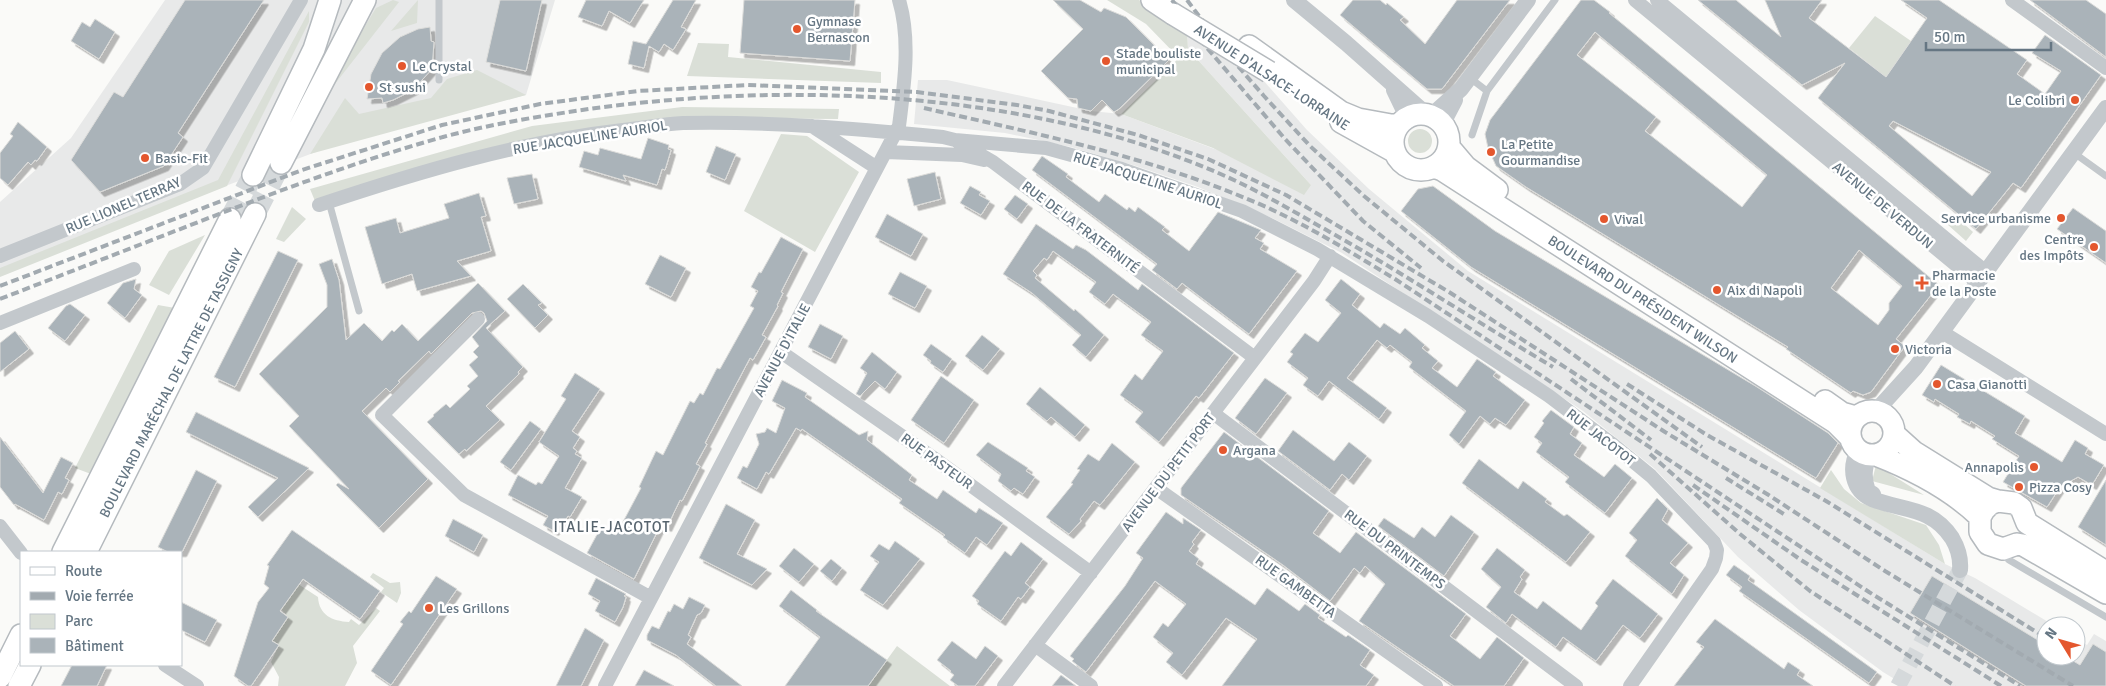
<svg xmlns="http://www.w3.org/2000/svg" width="2106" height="686" font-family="Signika,sans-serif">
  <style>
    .built { fill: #e8e9e9 }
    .green { fill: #dadfd7 }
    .building { fill: #aab3b9; stroke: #dcdcda; fill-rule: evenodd; filter: url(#shadow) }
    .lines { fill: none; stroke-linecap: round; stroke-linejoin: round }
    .tertiary-tunnel { stroke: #d5d9db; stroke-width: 16; stroke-dasharray: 16 8; stroke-linecap: butt }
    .primary-tunnel { stroke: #d5d9db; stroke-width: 21; stroke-dasharray: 21 11; stroke-linecap: butt }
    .primary-casing { stroke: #b5babe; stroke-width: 24 }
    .service { stroke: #c3c8cc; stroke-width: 7 }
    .minor { stroke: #c3c8cc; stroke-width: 14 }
    .tertiary { stroke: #c3c8cc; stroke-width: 16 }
    .primary { stroke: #fff; stroke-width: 21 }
    .rail { stroke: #a2aab0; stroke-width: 4; stroke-dasharray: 8 4; stroke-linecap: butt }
    .primary-bridge-casing { stroke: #b5babe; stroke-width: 24; stroke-linecap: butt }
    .primary-bridge { stroke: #fff; stroke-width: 21 }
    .poi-dot { fill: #e4572e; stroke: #fff; stroke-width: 2 }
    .labels { text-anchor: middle; stroke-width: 5; stroke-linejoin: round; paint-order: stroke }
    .poi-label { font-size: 14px; fill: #657683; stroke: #fff; text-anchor: start }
    .street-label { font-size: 14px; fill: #657683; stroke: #fff }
    .neighbourhood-label { font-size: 15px; letter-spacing: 1px; fill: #57646e; stroke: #fff }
  </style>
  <defs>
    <filter id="shadow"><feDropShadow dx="4.5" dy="4.5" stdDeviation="0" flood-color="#0004"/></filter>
  </defs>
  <rect width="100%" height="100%" fill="#fafaf8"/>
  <path class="built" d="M165,0H555L526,95L353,138L0,271V202L71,138Z
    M1187,31L1255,71L1307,130L1369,189L1468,271L1945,564L1975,578L2055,626H2046V656H2076V638L2087,645L2094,634L2106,641V686H1906L1883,672L1799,610L1738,557L1655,469L1583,411L1342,253L1272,218L1198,187L1136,166L1071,147L1005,133L914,124L918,80H947L1091,111L1121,114L1311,185L1188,49Z"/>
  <path class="green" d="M393,0L399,2L331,89L328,87L376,8Z
    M418,0L417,23L391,31Z
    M1107,0H1139L1187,31L1188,49L1311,185L1304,195L1213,148L1121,114L1179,58L1146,24Z
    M309,11V22L227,186L0,277V268L218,180Z
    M1875,16L1911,41L1886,77L1849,48Z
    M698,43L729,44L728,57L881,72V83L687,76Z
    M477,70L526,95L310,154L345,98L359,114L431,98L447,79Z
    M682,107L839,109L838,119L682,118L534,138L315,201L310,189L532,126Z
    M1408 141a12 12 0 1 1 24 0a12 12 0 1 1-24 0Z
    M781,134L807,136L859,172L815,252L744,211Z
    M292,207L306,219L284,242L276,239Z
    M1955,216L1973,232L1966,241L1947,224Z
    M205,235L169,295L149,285L169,251Z
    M158,305L175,308L91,474L75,468Z
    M1876,465L1924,495L1872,481Z
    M1831,470L1844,489L1861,503L1926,525L1939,545L1945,564L1820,488Z
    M373,573L390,583L400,582L401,593L397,603L381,592L384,588L370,577Z
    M298,584L318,597C319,615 332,621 349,622L351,619L359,625L376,608L380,611L353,646L357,663L345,686H278L279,677L271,662L279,645L272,641L288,617L281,609Z
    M897,646L950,686H868Z"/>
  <path class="building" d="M185,0H264L178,133L183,137L164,166L100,192L71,160L114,92L123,97Z
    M500,0H542L526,71L486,62Z
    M586,0H644L630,23L609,11L602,26L578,17Z
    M673,0H696L681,27L686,29L673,50L664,44L659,52L649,46L644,68L628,64L633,41L646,44Z
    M744,0H855L850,61L740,53Z
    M1053,0H1080L1101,12L1104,8L1126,17L1169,60L1119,109L1114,112L1102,100L1091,111L1078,108L1077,99L1068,98L1041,71L1083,29Z
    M1353,0H1380L1386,5L1387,3L1404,17L1400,20L1425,44L1457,0H1510L1442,89H1427L1340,15Z
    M1581,0H1594L1610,12L1609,13L1939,285L1896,339L1905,346L1871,392L1863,395L1853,391L1851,393L1786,349L1788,347L1526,187L1496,166L1488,148L1485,134L1490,120ZM1595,32L1767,175L1742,207L1645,131L1656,117L1577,55ZM1859,250L1902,286L1889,303V310L1878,325L1831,288Z
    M1698,0H1736L1781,37L1765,0H1822L1809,18L1886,77L1927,18L1901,0H1939L2027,60L2017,74L2045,94L2061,71L2032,53L2045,35L2101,75L2021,188L2013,183L1976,229L1818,98L1845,63L1802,85ZM1893,121L1991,172L1972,196L1889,126Z
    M2030,0H2086L2106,14V57Z
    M95,19L115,32L99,59L71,41L82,22L90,27Z
    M430,27L431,41L434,42L432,69L413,90L393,100L383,103L382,98L367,99L371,74L382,53L400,37L418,29Z
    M18,122L47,147L37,161L35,160L31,165L28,162L8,185L0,178V153L13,136L10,134Z
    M648,138L669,145L668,149L671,150L665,170L662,169L657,185L623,175L626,181L579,167L584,151L598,155L600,148L641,159Z
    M716,146L736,154L725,180L706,172Z
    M1042,156L1068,174L1066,177L1099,202L1105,194L1127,210L1129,207L1135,212L1138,207L1165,227L1162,230L1189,251L1218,212L1261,230L1255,238L1264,243L1260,249L1297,271L1249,334L1182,283L1177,289L1152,270L1157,264L1032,170Z
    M935,172L941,199L914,206L907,179Z
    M532,174L538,199L514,204L507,178Z
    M970,186L981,192L979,195L990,201L981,215L960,203Z
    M1433,186L1495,231L1757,387L1828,433L1838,443L1816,478L1471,267L1401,211L1418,189Z
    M479,193L486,216L481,217L491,251L457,261L471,276L417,291L412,274L382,284L365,227L396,218L400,233L449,218L444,204Z
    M1015,195L1028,204L1017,219L1004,209Z
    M2073,208L2106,231V263L2057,229Z
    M887,214L923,234L911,256L875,237Z
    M1036,224L1073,249L1076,245L1086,250L1138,290L1142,284L1234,353L1199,398L1196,396L1159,442L1135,422L1143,412L1120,395L1135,374L1142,380L1163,351L1141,335L1151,322L1113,294L1105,304L1089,292L1096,282L1053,251L1047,260L1044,258L1033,271L1037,275L1035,278L1074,311L1075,309L1104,335L1086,357L1072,345L1081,335L1032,293L1003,274Z
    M781,237L803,249L781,292L783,293L777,305L778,306L762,335L766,337L753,360L750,358L705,443L707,444L696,464L700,466L682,501L680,500L667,527L661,524L634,579L587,553L601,527L616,535L641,488L639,487L656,451L663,455L690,401L694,403L700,393L703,395L717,368L720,369L754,308L750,306L758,291L751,287L759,272L761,273Z
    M278,251L298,260L235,387L214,377Z
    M660,255L686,268L671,297L645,284Z
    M332,259L339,280L346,340L364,323L382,341L392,330L394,332L402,324L418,341L478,283L505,311L486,328L523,367L518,372L519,374L486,406L500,420L466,451L465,449L459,454L427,422L434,416L433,415L446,404L450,408L470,389L467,386L478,376L469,365L478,357L473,352L479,346L472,337L487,321L484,313L481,311L472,313L431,354L429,351L398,381L400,382L390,392L386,388L362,411L428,479L379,528L336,485L338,483L349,489L289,426L299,416L259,374L327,307V285L319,264Z
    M900,272L927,286L915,308L888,294Z
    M136,279L134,289L142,295L125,318L107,303L123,283Z
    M1341,279L1360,294L1352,305L1380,328L1384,323L1400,334L1405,328L1425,345L1422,348L1438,361L1432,368L1457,387L1477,359L1496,372L1493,376L1525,400L1506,425L1495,418L1490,424L1480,416L1459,444L1449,435L1466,411L1409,367L1412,362L1390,345L1387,348L1377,340L1347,378L1387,408L1379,419L1329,381L1318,396L1303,385L1308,378L1287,362L1293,354L1290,352L1305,333L1318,342L1341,313L1325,300Z
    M523,284L542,303L538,305L548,315L535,328L507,299Z
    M70,304L85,315L65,341L48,328L66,306Z
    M820,324L843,336L831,359L808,347Z
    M15,331L29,349L0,372V343Z
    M982,335L1000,349L983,370L965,356Z
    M931,344L952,359L943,372L930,363L931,361L923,355Z
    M872,352L897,372L885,389L875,381L860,396L856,394L867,373L860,368Z
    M1941,365L2025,416L2015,433L2062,462L2075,440L2088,448L2085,454L2104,465L2092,485L2078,477L2060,487L2047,507L2003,482L2019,456L1992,439L1995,436L1971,421L1970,424L1957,417L1959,414L1935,399L1934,402L1922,395Z
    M575,373L600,389L572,431L580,437L573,448L577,451L575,454L582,458L565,488L582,497L570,517L568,516L562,526L559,525L554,531L543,525L548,516L508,495L518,475L536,485L538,482L542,484L559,456L539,442L566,399L561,396Z
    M941,376L974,400L944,443L911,420Z
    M1265,378L1287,393L1256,434L1235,418Z
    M782,380L807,393L805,397L859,435L868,431L867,440L912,475L909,480L937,499L943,490L976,513L979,508L1003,523L987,545L976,537L965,553L943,537L945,535L899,503L902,499L802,429L801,431L796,428L769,474L766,472L757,489L737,478L743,466L747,468L759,444L756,434L765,432L767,428L776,433L785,408L772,401Z
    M1040,387L1085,425L1075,437L1051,417L1047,421L1026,404Z
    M1551,410L1574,427L1570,434L1582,443L1574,455L1604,477L1615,464L1632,478L1605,513L1565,482L1569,477L1536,452L1542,443L1534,437L1544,423L1542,421Z
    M196,412L309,468L258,517L248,507L278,478L186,432Z
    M530,421L541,429L511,470L500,462Z
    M1293,430L1334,461L1349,442L1367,456L1349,480L1342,474L1330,490L1278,451Z
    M1224,432L1329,511L1313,533L1340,553L1356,532L1466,614L1450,636L1480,659L1497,637L1524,658L1504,686H1454L1359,621L1385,584L1365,566L1360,573L1354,568L1330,601L1283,565L1181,495V488Z
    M0,437L43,493L61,457L73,463L65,478L69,480L62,494L58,492L44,520L15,504L14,505L0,487Z
    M988,442L1028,468L1026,471L1035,477L1023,494L1014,488L1011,491L998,481L1001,474L976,455Z
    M1112,443L1135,462L1100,505L1094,501L1080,519L1081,521L1069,534L1046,517L1073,484L1071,483L1080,470L1077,469L1088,454L1099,461Z
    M1479,459L1518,489L1523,481L1547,499L1545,502L1564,516L1567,514L1590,532L1566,562L1462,483Z
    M196,470L217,481L182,552H168L158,547Z
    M2106,480V545L2078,527Z
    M1657,498L1668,509L1662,520L1688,543L1670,563L1684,575L1672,594L1625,556L1637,540L1629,533Z
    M726,504L755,520L737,554L767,569L752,585L699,558Z
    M1166,512L1183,524V518L1201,530L1192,542L1194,544L1189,551L1199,559L1196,564L1255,605L1267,588L1299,611L1305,604L1320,615L1318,618L1346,637L1348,635L1370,650L1360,665L1374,675L1366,686H1222L1257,639L1226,618L1182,675L1166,662L1173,653L1153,637L1163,623L1168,627L1186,604L1155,581L1086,672L1072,661L1074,659L1070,656L1125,586L1143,558L1136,553Z
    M1451,515L1474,532L1444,576L1378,526L1384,518L1414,538L1422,527L1435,537Z
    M453,519L483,535L474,552L445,536Z
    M292,530L380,591L360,619L303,579L280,611L288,617L272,641L279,645L251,686H248L234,676L258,602L269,588L264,584L269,566L267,565Z
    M895,541L920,559L883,605L860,590L879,562L870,556L879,544L889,550Z
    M1021,542L1043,559L1025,583L1030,587L1021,599L1018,597L1001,621L977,604L979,601L972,596L1005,551L1011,556Z
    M794,548L814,564L799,582L779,566Z
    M1497,548L1525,570L1520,577L1522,579L1514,592L1537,609L1543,601L1581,630L1598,606L1595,603L1613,579L1658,614L1640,638L1623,625L1596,661L1563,637L1556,647L1512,614L1506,623L1486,607L1501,587L1481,569Z
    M831,559L842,568L832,581L820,571Z
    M1734,565L1750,576L1748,580L1877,672L1869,683L1739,591L1742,587L1726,575Z
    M436,576L457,589L391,685L371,671L403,624L400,622L409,611L411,613Z
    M1932,576L2046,645V656H2065L2080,665L2093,644L2106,652V686H2026L1910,613Z
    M596,578L626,594L624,596L626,597L623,607L615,622L595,611L600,601L588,594Z
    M791,590L817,610L816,611L887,660L868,686H785L820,637L779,606Z
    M689,597L705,605L701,613L697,615L688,635L691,637L687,644L742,686H716L676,655L647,640V635L652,626L659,629L668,611L670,612L674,604L683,609Z
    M181,602L217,620L205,642L181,630Z
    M1715,619L1784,669L1788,662L1800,670L1797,675L1813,686H1674L1704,647L1696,642Z
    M585,628L604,640L581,686H556Z
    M952,641L976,659L985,646L998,656L975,686H958L950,680L954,675L950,672L951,671L937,660Z
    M72,665H107L97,686H61Z
    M644,670L674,686H635Z
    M1061,675L1076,686H1052Z"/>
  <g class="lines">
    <path class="tertiary-tunnel" d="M1898,686L1960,570"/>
    <path class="primary-tunnel" d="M255,214L281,163
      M230,219L253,175"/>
    <defs>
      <path id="primary" d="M1152,0L1173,14
        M1249,46L1341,112L1358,119L1391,125H1398
        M1393 142a28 28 0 1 1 56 0a28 28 0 1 1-56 0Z
        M1341,122L1395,152
        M1449,147L1466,167L1497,190
        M281,163L365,0
        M1434,167L1442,170L1836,423L1849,436
        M253,175L314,49L330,0
        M1825,401L1842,413L1856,417
        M1850 433a22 22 0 1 1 44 0a22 22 0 1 1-44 0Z
        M1894,434L1914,452L1988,498L1998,501
        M1876,455C1912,469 1952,490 1980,517
        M63,552L230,219
        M86,552L255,214
        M2106,572L2027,523L2021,508L2014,503L1998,501L1990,504L1984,510L1980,517V532L1988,544L2003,549L2017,544L2023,545L2106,593
        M0,677L21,635
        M19,686L30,665"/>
    </defs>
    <use href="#primary" class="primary-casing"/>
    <path class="service" d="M439,0V80
      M1470,78L1487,91
      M1472,135L1487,91L1555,0
      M2074,153L2106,176
      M329,202L359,311
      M2002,553L2009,560L2106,617"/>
    <path class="minor" d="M1635,0L1978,283
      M1657,0L1986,272
      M2012,0L2106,68
      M812,126L877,168
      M955,140L1046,148L1122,169L1242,211L1317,249L1428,316L1549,396L1611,443L1651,476L1714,542L1717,550L1716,558L1712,569L1630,686
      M886,152L962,155L984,160
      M319,205C418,172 518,142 623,130C643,128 663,124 683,123C770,121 857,129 943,137L955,140L993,162L1255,358
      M0,256L180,184L203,168L301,0
      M478,319L382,415L464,495L651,598
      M0,323L134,269
      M1942,332L2106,434
      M781,352L932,457L1091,573
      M1213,413L1576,686
      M1156,488L1436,686
      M0,526L21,553
      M1035,645L1091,686
      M165,665L197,686
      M605,686L899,126C904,86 911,40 899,0
      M1004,686L1314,281L1330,256"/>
    <path class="tertiary" d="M1294,0L1346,43L1425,113
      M1394,90L1407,117
      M1432,115L1461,89L1528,0
      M1443,123L1455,100
      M1876,411L1916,367L2106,108
      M1858,451C1849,468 1852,490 1872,499C1902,511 1931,506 1952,538C1958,548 1961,558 1960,570
      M1869,455C1864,468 1863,478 1868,491L1873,494"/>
    <use href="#primary" class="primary"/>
    <path class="rail" d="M1172,0L1196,35L1285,139L1363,221L1421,268
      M1187,0L1229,56L1264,96L1310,146L1364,196L1443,261L1702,447
      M924,108C1033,133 1142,155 1245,198C1298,219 1347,250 1395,279L1869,592L2020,686
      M0,286L302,170L442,125L540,104L638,91L748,85L917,92L1017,105L1049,111L1138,135L1208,159L1286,195L1449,292L1665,432L1767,494L1885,571L2073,686
      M0,299C67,273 134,247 201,221C281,190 361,160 443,137C491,124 541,116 589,109C792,81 1027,91 1216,172C1249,186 1281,204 1312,222C1394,267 1472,319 1553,367
      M1571,379L1651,440
      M1627,384L1707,435L1826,501L2046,638
      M1650,454L1740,534L1810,591L1955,686
      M1726,478L1787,516
      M1693,485L1801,560L2001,686"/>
    <defs>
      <path id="primary-bridge" d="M1173,14L1269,72"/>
    </defs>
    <use href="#primary-bridge" class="primary-bridge-casing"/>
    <use href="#primary-bridge" class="primary-bridge"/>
  </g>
  <g class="poi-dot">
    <circle cx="797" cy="29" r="5"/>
    <circle cx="1106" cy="61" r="5"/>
    <circle cx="402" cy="66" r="5"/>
    <circle cx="369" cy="87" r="5"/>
    <circle cx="2075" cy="100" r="5"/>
    <circle cx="1491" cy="152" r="5"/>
    <circle cx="145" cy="158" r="5"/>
    <circle cx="2061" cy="218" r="5"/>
    <circle cx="1604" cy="219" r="5"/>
    <circle cx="2094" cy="247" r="5"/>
    <path d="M1919.5 275.5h5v5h5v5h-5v5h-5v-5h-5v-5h5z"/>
    <circle cx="1717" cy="290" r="5"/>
    <circle cx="1895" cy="349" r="5"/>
    <circle cx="1937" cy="384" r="5"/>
    <circle cx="1223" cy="450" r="5"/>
    <circle cx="2034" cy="467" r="5"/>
    <circle cx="2019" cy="487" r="5"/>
    <circle cx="429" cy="608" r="5"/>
  </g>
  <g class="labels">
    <g class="poi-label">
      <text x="807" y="26">Gymnase<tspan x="807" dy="16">Bernascon</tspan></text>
      <text x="1116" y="58">Stade bouliste<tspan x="1116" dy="16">municipal</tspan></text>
      <text x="412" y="71">Le Crystal</text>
      <text x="379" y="92">St sushi</text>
      <text x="2065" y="105" text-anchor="end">Le Colibri</text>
      <text x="1501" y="149">La Petite<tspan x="1501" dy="16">Gourmandise</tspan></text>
      <text x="155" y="163">Basic-Fit</text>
      <text x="2051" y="223" text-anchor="end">Service urbanisme</text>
      <text x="1614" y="224">Vival</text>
      <text x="2084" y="244" text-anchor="end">Centre<tspan x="2084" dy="16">des Impôts</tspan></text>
      <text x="1932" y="280">Pharmacie<tspan x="1932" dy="16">de la Poste</tspan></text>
      <text x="1727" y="295">Aix di Napoli</text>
      <text x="1905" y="354">Victoria</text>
      <text x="1947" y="389">Casa Gianotti</text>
      <text x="1233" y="455">Argana</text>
      <text x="2024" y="472" text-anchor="end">Annapolis</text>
      <text x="2029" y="492">Pizza Cosy</text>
      <text x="439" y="613">Les Grillons</text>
    </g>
    <g class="street-label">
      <text transform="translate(1272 77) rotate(33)" y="5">AVENUE D'ALSACE-LORRAINE</text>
      <text transform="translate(590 137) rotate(-9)" y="5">RUE JACQUELINE AURIOL</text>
      <text transform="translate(1148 180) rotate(18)" y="5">RUE JACQUELINE AURIOL</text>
      <text transform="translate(123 205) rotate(-23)" y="5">RUE LIONEL TERRAY</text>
      <text transform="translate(1883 205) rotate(40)" y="5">AVENUE DE VERDUN</text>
      <text transform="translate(1081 227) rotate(37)" y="5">RUE DE LA FRATERNITÉ</text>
      <text transform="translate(1643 299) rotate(33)" y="5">BOULEVARD DU PRÉSIDENT WILSON</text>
      <text transform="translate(782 350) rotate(-62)" y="5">AVENUE D'ITALIE</text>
      <text transform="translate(171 383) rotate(-63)" y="5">BOULEVARD MARÉCHAL DE LATTRE DE TASSIGNY</text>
      <text transform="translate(1601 437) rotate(38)" y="5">RUE JACOTOT</text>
      <text transform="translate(937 461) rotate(36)" y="5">RUE PASTEUR</text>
      <text transform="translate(1168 472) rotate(-53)" y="5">AVENUE DU PETIT PORT</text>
      <text transform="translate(1395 549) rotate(37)" y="5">RUE DU PRINTEMPS</text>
      <text transform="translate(1296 586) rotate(36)" y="5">RUE GAMBETTA</text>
    </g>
    <g class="neighbourhood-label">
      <text x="612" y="532">ITALIE-JACOTOT</text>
    </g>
  </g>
  <rect x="20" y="551" width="162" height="115" fill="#ffffff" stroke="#c1c8cd"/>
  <rect x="30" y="567" width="25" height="8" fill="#ffffff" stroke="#c1c8cd"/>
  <text x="65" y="576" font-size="15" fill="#657683">Route</text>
  <rect x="30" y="592" width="25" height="8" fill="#a2aab0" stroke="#c1c8cd"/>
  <text x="65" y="601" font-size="15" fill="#657683">Voie ferrée</text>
  <rect x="30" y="614" width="25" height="15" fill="#dadfd7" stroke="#c1c8cd"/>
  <text x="65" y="626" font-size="15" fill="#657683">Parc</text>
  <rect x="30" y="638" width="25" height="15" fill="#aab3b9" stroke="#c1c8cd"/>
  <text x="65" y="651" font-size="15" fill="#657683">Bâtiment</text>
  <g transform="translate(2061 641) rotate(307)"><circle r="24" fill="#ffffff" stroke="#c1c8cd"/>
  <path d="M0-4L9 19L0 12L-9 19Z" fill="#e4572e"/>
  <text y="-8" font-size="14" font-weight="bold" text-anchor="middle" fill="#657683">N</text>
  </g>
  <path d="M1926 42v8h125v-8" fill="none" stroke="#657683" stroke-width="2.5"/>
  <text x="1934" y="42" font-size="15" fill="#657683" stroke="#ffffff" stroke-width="4" paint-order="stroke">50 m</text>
</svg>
